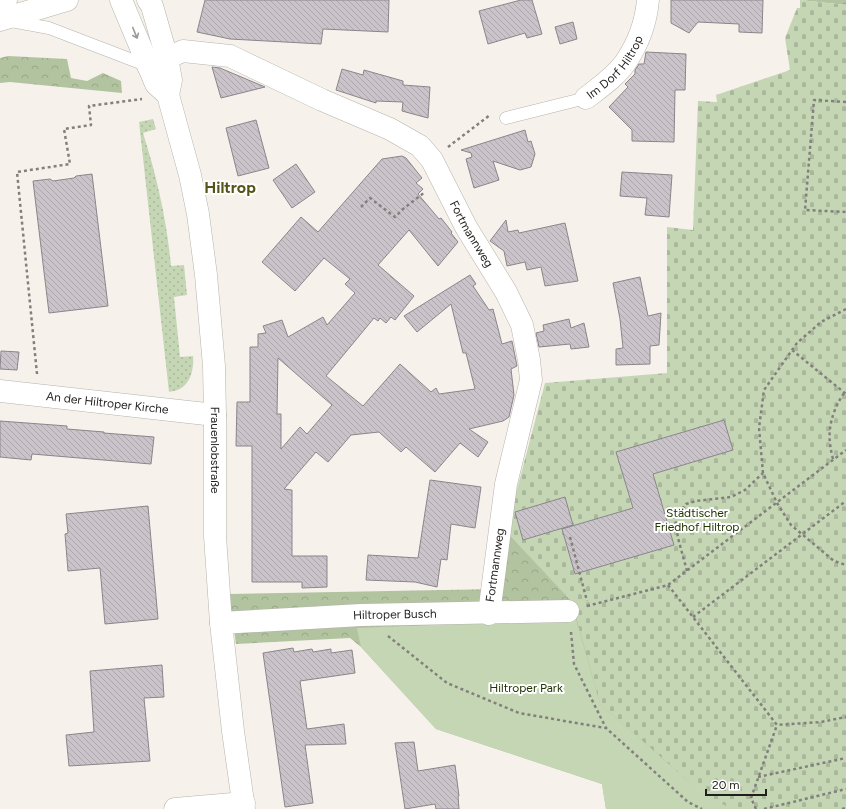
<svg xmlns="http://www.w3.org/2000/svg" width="846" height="809" font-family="Figtree,sans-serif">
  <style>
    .grass { fill: url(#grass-dots) }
    .forest { fill: url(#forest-crowns) }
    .cemetery { fill: url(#cemetery-stones) }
    .park { fill: #c5d6b5 }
    .building { fill: url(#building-back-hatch); stroke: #8b858b; fill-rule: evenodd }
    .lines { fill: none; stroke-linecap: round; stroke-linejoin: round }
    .service-casing { stroke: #b6b3ac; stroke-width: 13 }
    .minor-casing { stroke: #b6b3ac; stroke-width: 23 }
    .secondary-casing { stroke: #b6b3ac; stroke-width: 23 }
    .path { stroke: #83807c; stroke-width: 2.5; stroke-dasharray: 3 3; stroke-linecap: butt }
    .service { stroke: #fff; stroke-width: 12 }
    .minor { stroke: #fff; stroke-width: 22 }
    .secondary { stroke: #fff; stroke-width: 22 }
    .oneway { stroke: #9b9a99 }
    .labels { text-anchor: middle; stroke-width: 4; stroke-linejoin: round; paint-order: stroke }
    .street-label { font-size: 12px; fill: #211f1d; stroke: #fff }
    .park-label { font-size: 12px; fill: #203500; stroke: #fff }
    .district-label { font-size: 16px; font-weight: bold; fill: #555519; stroke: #fff }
  </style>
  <defs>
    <pattern id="grass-dots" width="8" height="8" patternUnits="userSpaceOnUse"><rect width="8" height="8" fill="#c5d6b5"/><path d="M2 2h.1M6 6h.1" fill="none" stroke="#a9b79b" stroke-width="1.8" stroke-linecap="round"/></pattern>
    <pattern id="forest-crowns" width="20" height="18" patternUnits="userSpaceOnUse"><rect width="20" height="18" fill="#b2c3a0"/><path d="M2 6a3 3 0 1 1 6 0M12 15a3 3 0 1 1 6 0" fill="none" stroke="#99a789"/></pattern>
    <pattern id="cemetery-stones" width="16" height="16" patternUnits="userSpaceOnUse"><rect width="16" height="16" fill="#c5d6b5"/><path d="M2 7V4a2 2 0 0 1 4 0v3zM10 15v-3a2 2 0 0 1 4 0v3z" fill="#a9b79b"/></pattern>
    <pattern id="building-back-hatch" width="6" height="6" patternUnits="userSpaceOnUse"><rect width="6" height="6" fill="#cac4ca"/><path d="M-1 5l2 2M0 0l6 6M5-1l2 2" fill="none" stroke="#ada8ad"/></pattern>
  </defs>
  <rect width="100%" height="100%" fill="#f6f2eb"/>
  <path class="grass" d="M153,119L156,129L143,133C157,177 167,221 171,266L184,265L187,295L174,297L180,357L193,356C194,365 192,379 184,386C180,390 174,391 169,392L139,122Z"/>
  <path class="forest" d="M800,0H846V5Z
    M8,56L67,59L71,78L87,81L103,73L121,81L122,93L10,82L0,83V58Z
    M506,531L573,602L694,786L730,809H606L602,784L436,729L361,647L350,638L236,644L229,594L498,589Z"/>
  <path class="cemetery" d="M800,0L846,5V809H730L694,786L600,704L572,602L506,531L545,383L667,373V227L693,230L698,101L717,102L716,95L790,70L785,38L797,8H800Z"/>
  <path class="park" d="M576,619L600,704L694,786L730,809H606L602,784L436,729L361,647L357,628Z"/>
  <path class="building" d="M205,0H389L388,32L323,29L321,44L230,39L197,32Z
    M521,0H532L542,34L527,38L525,33L488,44L479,11Z
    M671,0H763L762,33L739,32V24L698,22L689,33L671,23Z
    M573,22L577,39L560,44L555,27Z
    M646,52L686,54L685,90H675L674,142L632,141V130L609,107L628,87L625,84L635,74V70L639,64H644Z
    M212,67L220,68L265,87L221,98Z
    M342,69L363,75L364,70L403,81V85L430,87L428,118L402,111L403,102L376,101V103L336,90Z
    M256,120L269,168L238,176L226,128Z
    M525,130L528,142L531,141L535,154L531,167L520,170L493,161L499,180L474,188L466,159L472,157L471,153L461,150Z
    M402,156L406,158L422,178L416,183L423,189L418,194L439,219L441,218L452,232L451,233L458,242L438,266L409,230L378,265L414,296L395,320L391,317L386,323L380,318L378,321L374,318L326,376L363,406L400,364L431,392L436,388L439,394L475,389L466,353H463L451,304L417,332L404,316L470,275L476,284L473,286L489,310L493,309L502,344L512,341L517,366L511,369L514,395L509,417L503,421L469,429L488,442L478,457L460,443L435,472L406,447L401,452L379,432L351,435L328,462L316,452L284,489L292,490V556H327V587L302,588V582H252V446H236L237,402H250V347H258V334L266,333L263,326L282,320L288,337L323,317L327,325L355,293L345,284L350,279L324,258L295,291L262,262L301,217L318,232L382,159ZM278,358L332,405L307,434L300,427L281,449V414H277Z
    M296,164L315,192L292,208L273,180Z
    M622,172L672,175L669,217L645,215L647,198L620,196Z
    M92,174L108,306L49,313L33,181L50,179L53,181L74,178L76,176Z
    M506,220L508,232L518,230L519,233L565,223L578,281L545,286L541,267L527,270L525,262L507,266L504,251L490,241Z
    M640,277L648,316L661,313L659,345L650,346V364L616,365V349L623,348L620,319L613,283Z
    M569,319L571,328L584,323L589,347L571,349L570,344L539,347L536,333L544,331L543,325Z
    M1,351L19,352L17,370L0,369Z
    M724,420L733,450L653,474L674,545L575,574L562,529L633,508L616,452Z
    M0,421L67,426V429L104,432V433L154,437L151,464L32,454L31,460L0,457Z
    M430,480L481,487L475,528L451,524L447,560L441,559L437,587L415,582L366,580L368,555L418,558Z
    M565,497L573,525L523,540L515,512Z
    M148,506L158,619L105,624L100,568L68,571L65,534L68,533L66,514Z
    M293,648L294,652L312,649L313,652L331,649V653L352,650L355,673L300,681L307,729L344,724L346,744L305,745L313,803L285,807L263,653Z
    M162,665L164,697L144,698L150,761L69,766L66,735L94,732L90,671Z
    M414,742L418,771L455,765L459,796H458L459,809H436L435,804L405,809L395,743Z"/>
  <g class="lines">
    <defs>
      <path id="service" d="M11,21L49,28L148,66
        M506,118L586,98"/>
      <g id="minor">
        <path id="s1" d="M121,0L156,84L168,95L190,175L198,214L206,275L214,366L215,415V536L221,623L233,731L244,809"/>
        <path d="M148,0L152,6L167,58L171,80L168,95"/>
        <path id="s2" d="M148,66L183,51L230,56L322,100L390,129L420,146L432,160L466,227L506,292L522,325L529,360L531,380L506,484L489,614"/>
        <path id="s3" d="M586,98C599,88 615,77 625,63C638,44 646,23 648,0"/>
        <path id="s4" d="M0,391L215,415"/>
        <path id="s5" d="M221,623L361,615L568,611"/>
        <path d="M175,809L244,803"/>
      </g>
      <path id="secondary" d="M0,2L6,0
        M0,20L67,0"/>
    </defs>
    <use href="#service" class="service-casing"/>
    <use href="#minor" class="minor-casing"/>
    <use href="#secondary" class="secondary-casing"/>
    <path class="path" d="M846,102L814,100L805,210L846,212
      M448,147L490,115
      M361,207L370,198L395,217L403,209L425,192
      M846,309L821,322L797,343L764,390L759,428L763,473L777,503L791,525L834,561L846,565
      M792,350L846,394
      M37,374L17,172L70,164L64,129L91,125L89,106L142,99
      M833,459C828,439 828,427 836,407C839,401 842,395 846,391
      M570,537L587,601
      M687,571L678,538L675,518L686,504L696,501L731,497L745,490L763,473
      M668,585L777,725L821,722L846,717
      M587,606L668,585L846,450
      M693,617L846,501
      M571,632L574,664L606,728L688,802L702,809
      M388,636L447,683L519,713L605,728
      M758,777L846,758
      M756,809L751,798L777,725
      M764,809L846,789
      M842,809L846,808"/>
    <use href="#service" class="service"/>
    <use href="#minor" class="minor"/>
    <use href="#secondary" class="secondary"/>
  </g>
  <defs><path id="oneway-shaft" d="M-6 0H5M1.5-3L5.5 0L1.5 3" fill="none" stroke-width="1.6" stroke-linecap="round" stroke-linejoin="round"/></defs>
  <use class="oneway" href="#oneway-shaft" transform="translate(135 33) rotate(68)"/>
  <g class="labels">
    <g class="street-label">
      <text dy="4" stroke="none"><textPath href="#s3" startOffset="43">Im Dorf Hiltrop</textPath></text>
      <text dy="4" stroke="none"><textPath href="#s2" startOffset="398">Fortmannweg</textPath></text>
      <text dy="4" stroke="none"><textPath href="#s4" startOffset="108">An der Hiltroper Kirche</textPath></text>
      <text dy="4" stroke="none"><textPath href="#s1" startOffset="467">Frauenlobstraße</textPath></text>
      <text transform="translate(495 565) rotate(-82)" y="4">Fortmannweg</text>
      <text dy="4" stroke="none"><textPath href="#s5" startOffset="174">Hiltroper Busch</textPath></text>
    </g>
    <g class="park-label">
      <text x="697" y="517">Städtischer<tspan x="697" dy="14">Friedhof Hiltrop</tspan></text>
      <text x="526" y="692">Hiltroper Park</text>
    </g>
    <g class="district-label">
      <text x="230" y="193">Hiltrop</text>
    </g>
  </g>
  <path d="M706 789v6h60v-6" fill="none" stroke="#211f1d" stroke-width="2"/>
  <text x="712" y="789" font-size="12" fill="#211f1d" stroke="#ffffff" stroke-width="3" paint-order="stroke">20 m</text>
</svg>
